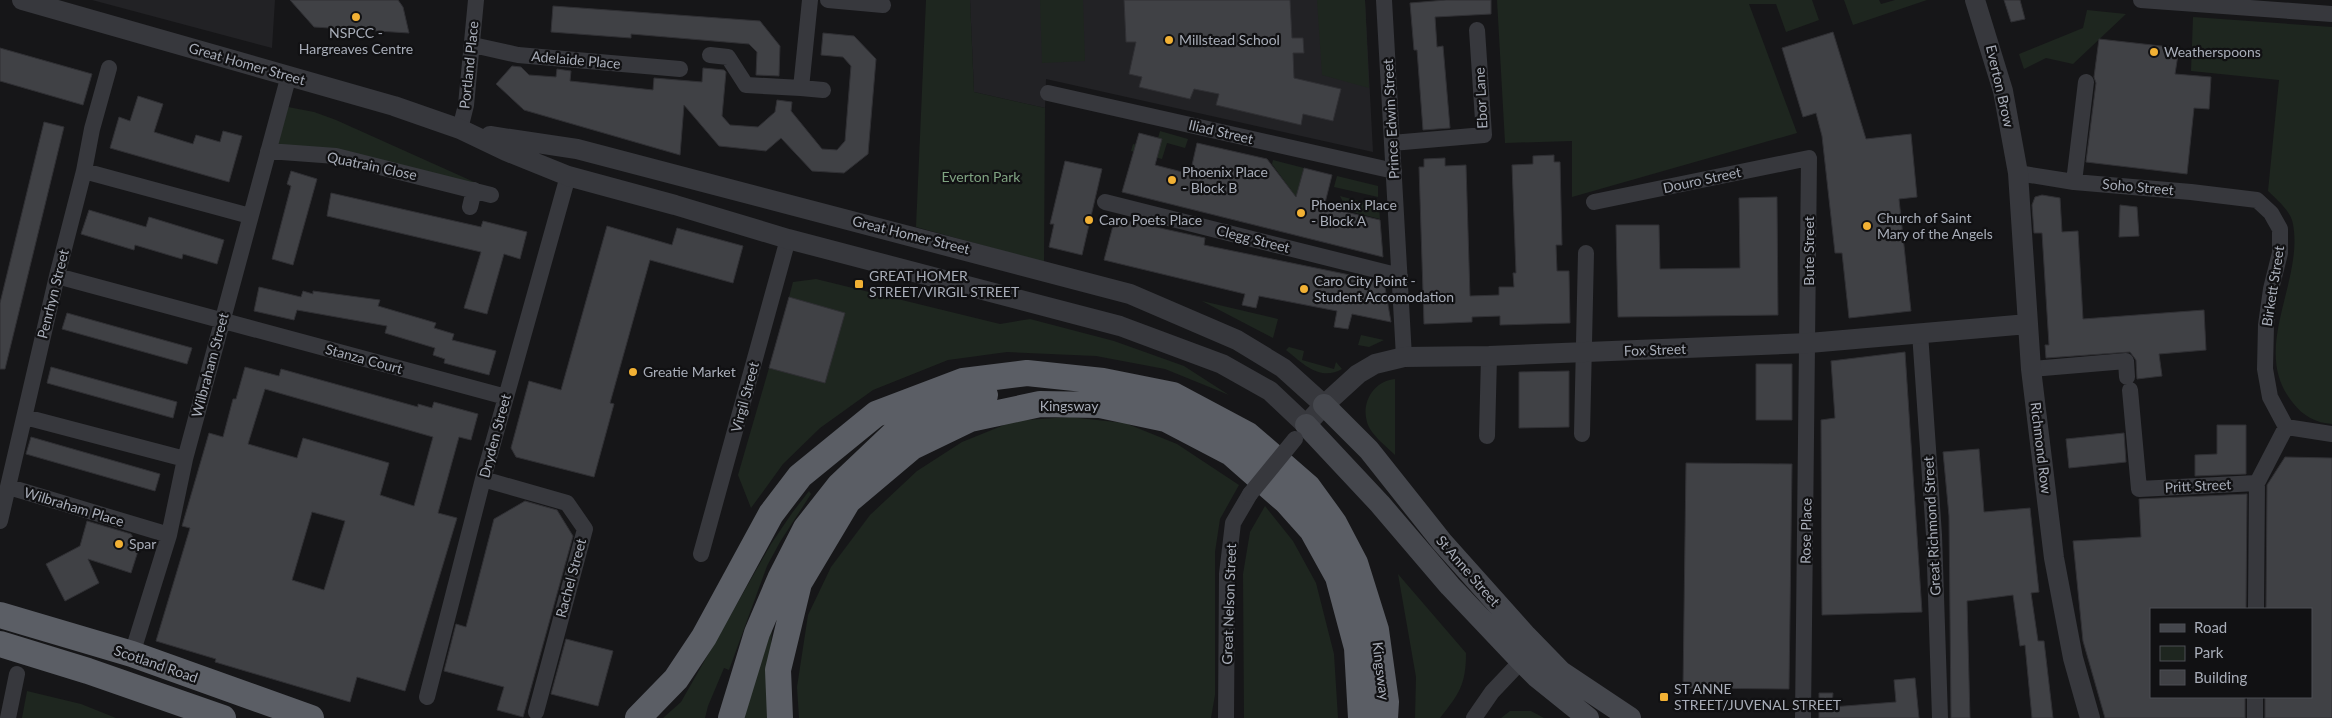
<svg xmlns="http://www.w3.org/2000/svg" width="2332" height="718" font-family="Lato,sans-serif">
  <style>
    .built { fill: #222225 }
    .green { fill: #1e261f }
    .building { fill: #404145; stroke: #303034; fill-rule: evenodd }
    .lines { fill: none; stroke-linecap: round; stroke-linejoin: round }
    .minor { stroke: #37383d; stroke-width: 16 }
    .tertiary { stroke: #37383d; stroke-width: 20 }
    .secondary { stroke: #45474d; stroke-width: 22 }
    .trunk { stroke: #5b5e65; stroke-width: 26 }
    .minor-bridge { stroke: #37383d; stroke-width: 16 }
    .poi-dot { fill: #f2b134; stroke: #111113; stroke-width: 2 }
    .labels { text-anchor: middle; stroke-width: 4.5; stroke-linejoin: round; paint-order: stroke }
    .poi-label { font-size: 14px; fill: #a8adb8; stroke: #111113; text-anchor: start }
    .street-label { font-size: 14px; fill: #a8adb8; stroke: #111113 }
    .park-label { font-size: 14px; fill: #7fa381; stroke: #111113 }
  </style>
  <rect width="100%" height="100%" fill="#161618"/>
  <path class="built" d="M92,0H275L272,48Z
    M970,0H1365L1373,152L1046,79L1045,108L974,92Z"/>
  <path class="green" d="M926,0H970L974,92L1045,108L1044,262L916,227Z
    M1040,0H1083L1085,61L1042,63Z
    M1317,0H1365L1369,88L1322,75Z
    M1497,0H1812L1819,20L1786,32L1776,4H1749L1797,133L1572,197V141L1505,143Z
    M1844,0H1879L1881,4L1895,0H1927L1853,25Z
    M2087,10L2126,14L2073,64L2046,58L2024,69L2019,54L2083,28Z
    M2193,17L2332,27V424C2316,423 2303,416 2293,403C2249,350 2304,283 2293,224C2291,211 2277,200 2268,191L2279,80L2191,71Z
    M288,107L314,112L336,120L492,190L277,147Z
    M1160,131L1188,139L1185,148L1167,143L1162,159L1131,151L1133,144L1158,151L1162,139L1158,138Z
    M1273,160L1304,168L1296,197L1272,164Z
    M1337,176L1378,186V197L1334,187Z
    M1340,196L1374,205V207H1379L1380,219L1332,207L1343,202Z
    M816,279L1000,324L1030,319L1114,341L1184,366L1229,395L1165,369L1096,356L1007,352L948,360L873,390L820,428L783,464L751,508L738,475L769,368L825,383L845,313L789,297L793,282Z
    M1202,301L1278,319L1273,338Z
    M1361,335L1384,340L1369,347L1358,345Z
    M1289,347L1304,351L1302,360L1334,369L1336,362L1342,369C1320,382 1302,363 1286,350Z
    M1395,379V455C1386,446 1370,434 1367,422C1361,402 1374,381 1395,379Z
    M1069,417L1125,423L1177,444L1239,485L1220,519L1215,552V695L1211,718H799L797,687L808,615L831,567L870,515L917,471L962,442L1014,421Z
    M809,491L811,494L780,542L767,566L729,670L724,668L708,706L705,718H663L681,702L771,544L792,513Z
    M1265,506L1293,541L1316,583L1334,654L1338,718H1244L1243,574L1250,532Z
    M1398,574L1466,653C1466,685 1459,694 1440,718H1415L1416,677Z
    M772,629L767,707L769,718H742Z
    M27,691L81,704L116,718H22Z
    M1510,711H1531L1544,718H1501Z"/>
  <path class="building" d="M290,0H398L403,7L409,33L314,27Z
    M1124,0H1290L1292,38H1303L1304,53H1293L1294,78L1341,89L1333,121L1303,114L1301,125L1216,105L1219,94L1194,89L1190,99L1139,87L1142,77L1129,74L1136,42H1126Z
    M1446,0H1491V14L1435,17L1437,47L1443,46L1450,128L1423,130L1417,50H1414L1410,3Z
    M2004,0H2020L2025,19L2011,22Z
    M553,6L760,21L780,46L779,76L756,75L757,52L749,44L631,34V38L551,32Z
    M1833,32L1866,139L1911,134L1917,197L1899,199L1911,311L1849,318L1842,253H1835L1822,136L1816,113L1803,117L1782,48Z
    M823,33L854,36L876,59L868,154L844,173L812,171L781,138L766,151L719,146L684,105L680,155L524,110L496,84L512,66L521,67L529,75L556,77L557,69L571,71L570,81L653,90L654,78L702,82L703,68L724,70L726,72L722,116L730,125L758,127L775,112L777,100L792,102L791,111L822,149L837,150L845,141L851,66L843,57L821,55Z
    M2099,39L2179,48L2175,74L2211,77L2209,109L2194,108L2187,174L2086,162L2096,83L2094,77Z
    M0,48L92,74L83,105L0,81Z
    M138,96L163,104L154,132L193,144L196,135L220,142L223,131L242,136L229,182L110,148L119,117L130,121Z
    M44,122L64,127L5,369H0V303Z
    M1139,133L1162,139L1155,165L1190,174L1197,143L1267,159L1296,197L1304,168L1332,175L1324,207L1380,220L1383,257L1122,192Z
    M1554,155V162H1560L1562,245H1556L1557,271H1569L1570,323L1500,325V316L1472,317V322L1424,324L1419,167H1424V159L1445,158V166L1466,165L1470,296L1499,295V287H1514L1513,273H1516L1512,165L1533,164V156Z
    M1065,161L1102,169L1082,255L1049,247L1054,224H1050Z
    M291,171L317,179L293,265L272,259L291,186L287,184Z
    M331,193L481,227L483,221L527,232L520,259L504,254L487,314L464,308L481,252L327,216Z
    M2042,195L2060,198L2062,232L2078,231L2083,319L2204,310L2206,350L2159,354L2162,376L2137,379L2136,360L2130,352L2046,358L2045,345H2049L2042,233H2034L2032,205L2035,197Z
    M1777,197L1778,315L1618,317L1616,225H1659L1660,269L1740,268L1739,198Z
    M2120,205L2137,207L2139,236L2119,237Z
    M89,210L146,227L149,217L224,240L217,264L183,254L182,259L135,245L134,250L81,234Z
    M1115,218L1205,238L1204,245L1384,282L1391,322L1352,314L1348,329L1334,327L1337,311L1259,296L1256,308L1242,305L1245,294L1104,260Z
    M607,226L672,245L677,228L743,246L733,283L650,260L610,403L614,404L594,477L516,457L511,448L529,381L561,390Z
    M259,287L301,297L303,291L313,294V291L380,300L378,306L436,323L434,328L454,334L452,340L496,351L489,375L444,363L445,359L433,355L435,348L385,333L387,326L297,310L294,320L254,311Z
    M789,297L845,313L825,383L769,368Z
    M67,313L192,348L187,364L62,329Z
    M1905,352L1922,612L1822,615L1821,420L1835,418L1831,361Z
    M1756,364H1792V420H1756Z
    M51,367L177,402L173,418L47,383Z
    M245,367L279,376L281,369L418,407V404L432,408L434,402L478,414L471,440L459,437L438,513L457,518L405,691L357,677L350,702L215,662L216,659L156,641L190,528L182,526L209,433L223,437L233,399H236ZM265,389L433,437L414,506L380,495L389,463L303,438L297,458L248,444ZM312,512L345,521L324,590L292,580Z
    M1569,371V427L1519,428V372Z
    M2217,425H2246V474L2195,476V455L2217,454Z
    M2124,433L2126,462L2069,468L2066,439Z
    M31,437L160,474L155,491L26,454Z
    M1979,449L1984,512L2030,508L2039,592L2031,593L2038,641H2044L2053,718H2032L2025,645L2020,646L2013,595L1967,601L1970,718H1951L1949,516L1943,452Z
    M2285,457L2332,458V718H2265V697H2311V609H2266L2267,485Z
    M1686,463L1792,464L1789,689L1683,688Z
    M2247,494L2246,609H2151V697H2245V718H2105L2083,641L2073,541L2141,537L2139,499Z
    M525,501L557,510L573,536L523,717L497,710L504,687L444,671L456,624L466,627L494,519Z
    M87,521L131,534L139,548L131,573L88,559L99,583L65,601L46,564L80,546Z
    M566,639L613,651L598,706L551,694Z
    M1915,678L1919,718H1819V693H1833L1832,707L1896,702L1894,680Z"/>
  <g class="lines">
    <path class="minor" d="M828,0L883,5
      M1384,0L1404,357
      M2141,0L2332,14
      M473,45L518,55L680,69
      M710,55L728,57L746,85L801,88L810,0
      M801,88L823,90
      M1048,93L1394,171
      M460,129L466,105L476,0
      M1392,143L1484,135L1477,30
      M268,151L336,156L491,195
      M84,171L250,216
      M2018,173L2074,182L2191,192L2257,200L2271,213L2280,229V253L2271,289L2266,325L2265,369L2270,397L2286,427L2257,483L2256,609
      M2074,182L2086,82
      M1105,202L1400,276
      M1594,202L1809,158L1803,718
      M470,207L474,190
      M57,276L506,397
      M1920,333L1934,535L1940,718
      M2031,369L2126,361L2127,377
      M2130,390L2139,489L2257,483
      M25,417L185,459
      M2286,427L2332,434
      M1582,434L1586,253
      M1487,436L1489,356
      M483,479L567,503L585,529L536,712
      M9,487L169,535
      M0,521L57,276L84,171L92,129L109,68
      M701,554L788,239
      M132,654L169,535L185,459L289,75
      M427,697L483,479L568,176
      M8,718L17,674
      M1226,718L1227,574L1233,523L1250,494
      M1474,718L1492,692L1529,653
      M2255,718V697"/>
    <path class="tertiary" d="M22,0L394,106L460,129L506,151L568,176L675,205L788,239L1120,326L1222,364L1270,391L1306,425L1324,405L1358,374L1375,364L1404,357L1489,356L1809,343L2028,324
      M1975,0L2003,91L2018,173L2031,369L2054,558L2073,658L2090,718
      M490,136L577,149L1130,294L1237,340L1283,368L1324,405"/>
    <path class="secondary" d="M1324,405L1369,450L1442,542L1526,636L1561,672L1630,718
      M1306,425L1380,504L1450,586L1521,661L1537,677L1588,718"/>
    <path class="trunk" d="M0,615L132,654L311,718
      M0,644L88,671L223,718
      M638,718L676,679L704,637L771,514L800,476L876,414L963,381L1027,373L1103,381L1173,395L1248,435L1308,487L1334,523L1355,563L1376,630L1386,702L1385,718
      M731,718L757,633L780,579L806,528L839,486L897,431L966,398L985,395
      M780,718L778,670L799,583L848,501L912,447L970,419L1040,404L1100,405L1166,419L1231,453L1287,502L1312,530L1338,577L1357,648L1361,718"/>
    <path class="minor-bridge" d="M1250,494L1295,439"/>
  </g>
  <g class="poi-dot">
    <circle cx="356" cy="17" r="5"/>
    <circle cx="1169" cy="40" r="5"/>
    <circle cx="2154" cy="52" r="5"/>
    <circle cx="1172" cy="180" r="5"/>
    <circle cx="1301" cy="213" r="5"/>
    <circle cx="1089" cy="220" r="5"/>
    <circle cx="1867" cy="226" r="5"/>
    <rect x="854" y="279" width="10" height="10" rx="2.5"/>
    <circle cx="1304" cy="289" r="5"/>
    <circle cx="633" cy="372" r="5"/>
    <circle cx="119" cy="544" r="5"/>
    <rect x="1659" y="692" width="10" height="10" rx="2.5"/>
  </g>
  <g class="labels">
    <g class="poi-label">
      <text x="356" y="38" text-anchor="middle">NSPCC -<tspan x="356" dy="16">Hargreaves Centre</tspan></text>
      <text x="1179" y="45">Millstead School</text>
      <text x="2164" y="57">Weatherspoons</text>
      <text x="1182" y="177">Phoenix Place<tspan x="1182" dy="16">- Block B</tspan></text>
      <text x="1311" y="210">Phoenix Place<tspan x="1311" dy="16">- Block A</tspan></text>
      <text x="1877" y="223">Church of Saint<tspan x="1877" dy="16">Mary of the Angels</tspan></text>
      <text x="1099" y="225">Caro Poets Place</text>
      <text x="869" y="281">GREAT HOMER<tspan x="869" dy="16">STREET/VIRGIL STREET</tspan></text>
      <text x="1314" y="286">Caro City Point -<tspan x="1314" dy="16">Student Accomodation</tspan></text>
      <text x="643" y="377">Greatie Market</text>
      <text x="129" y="549">Spar</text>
      <text x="1674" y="694">ST ANNE<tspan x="1674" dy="16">STREET/JUVENAL STREET</tspan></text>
    </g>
    <g class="street-label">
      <text transform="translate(576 60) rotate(5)" y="5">Adelaide Place</text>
      <text transform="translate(247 64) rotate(16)" y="5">Great Homer Street</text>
      <text transform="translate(469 65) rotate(-84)" y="5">Portland Place</text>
      <text transform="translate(2000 86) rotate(77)" y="5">Everton Brow</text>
      <text transform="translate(1481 98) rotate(-93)" y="5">Ebor Lane</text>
      <text transform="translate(1391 119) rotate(-93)" y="5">Prince Edwin Street</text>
      <text transform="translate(1221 132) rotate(13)" y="5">Iliad Street</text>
      <text transform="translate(372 166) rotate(12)" y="5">Quatrain Close</text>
      <text transform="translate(1702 180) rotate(-12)" y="5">Douro Street</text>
      <text transform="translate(2138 187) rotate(5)" y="5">Soho Street</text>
      <text transform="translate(911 235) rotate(14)" y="5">Great Homer Street</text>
      <text transform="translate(1253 239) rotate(14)" y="5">Clegg Street</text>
      <text transform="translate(1809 251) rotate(-90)" y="5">Bute Street</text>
      <text transform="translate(2273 286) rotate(-81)" y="5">Birkett Street</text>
      <text transform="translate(53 294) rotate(-76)" y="5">Penrhyn Street</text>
      <text transform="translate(1655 350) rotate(-2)" y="5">Fox Street</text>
      <text transform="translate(364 359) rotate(15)" y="5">Stanza Court</text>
      <text transform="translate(210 365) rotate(-75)" y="5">Wilbraham Street</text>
      <text transform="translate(745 397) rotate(-75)" y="5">Virgil Street</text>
      <text x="1069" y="411">Kingsway</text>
      <text transform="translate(495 436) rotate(-75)" y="5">Dryden Street</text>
      <text transform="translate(2041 448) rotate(83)" y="5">Richmond Row</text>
      <text transform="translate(2198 486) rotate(-3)" y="5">Pritt Street</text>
      <text transform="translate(74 507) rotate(17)" y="5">Wilbraham Place</text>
      <text transform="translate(1932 526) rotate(-93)" y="5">Great Richmond Street</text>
      <text transform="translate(1806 531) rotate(-89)" y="5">Rose Place</text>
      <text transform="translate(1468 571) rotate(49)" y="5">St Anne Street</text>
      <text transform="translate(571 578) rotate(-75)" y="5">Rachel Street</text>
      <text transform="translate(1229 604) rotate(-88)" y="5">Great Nelson Street</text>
      <text transform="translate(156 664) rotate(19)" y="5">Scotland Road</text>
      <text transform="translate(1381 671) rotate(83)" y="5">Kingsway</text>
    </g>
    <g class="park-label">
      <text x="981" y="182">Everton Park</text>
    </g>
  </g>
  <rect x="2150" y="608" width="162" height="90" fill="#111113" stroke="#4d4f55"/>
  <rect x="2160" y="624" width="25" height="8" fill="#45474d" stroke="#4d4f55"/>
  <text x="2194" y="633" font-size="15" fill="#a8adb8">Road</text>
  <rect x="2160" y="646" width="25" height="15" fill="#1e261f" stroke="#4d4f55"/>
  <text x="2194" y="658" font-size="15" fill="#a8adb8">Park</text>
  <rect x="2160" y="670" width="25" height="15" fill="#404145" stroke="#4d4f55"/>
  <text x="2194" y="683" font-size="15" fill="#a8adb8">Building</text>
</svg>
